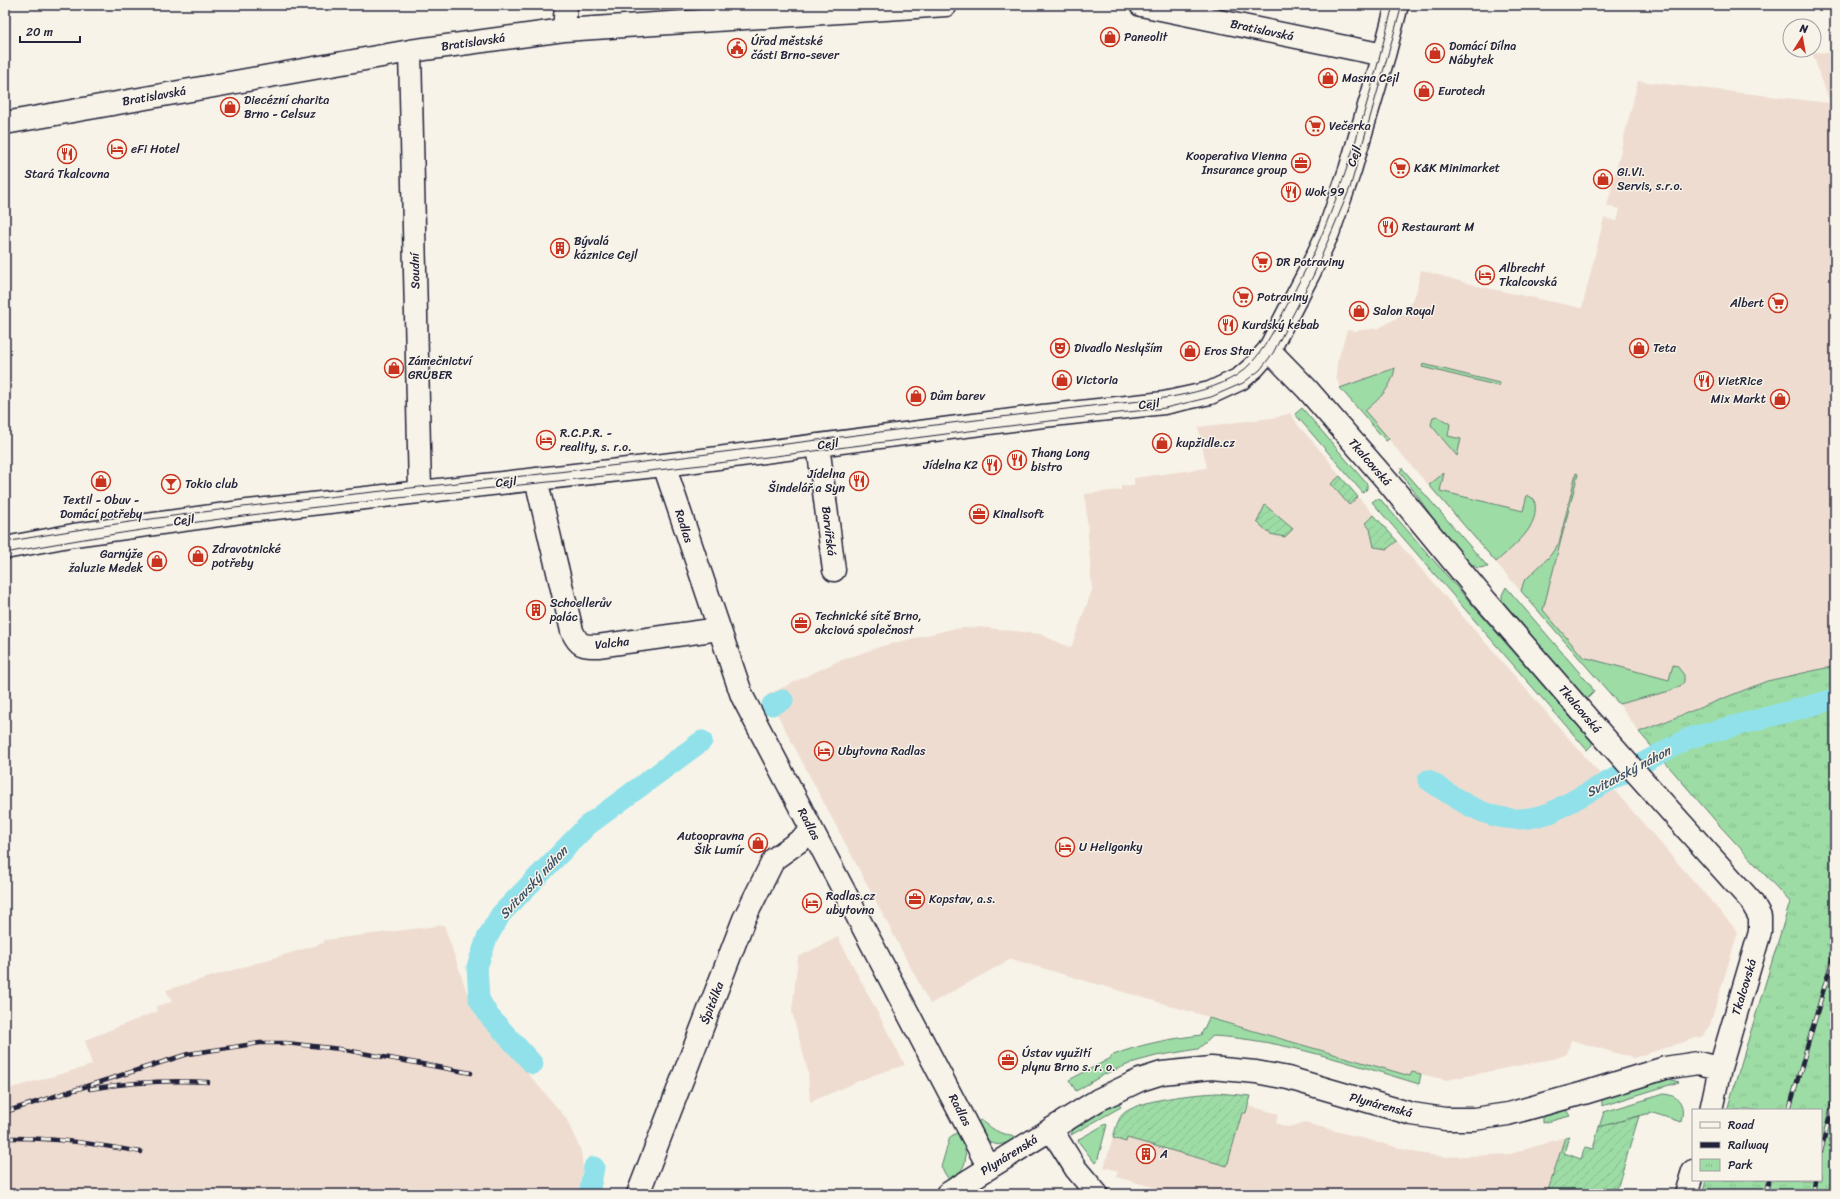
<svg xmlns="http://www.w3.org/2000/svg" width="1840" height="1199" font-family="Sriracha,sans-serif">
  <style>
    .built { fill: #efdcd0 }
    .grass { fill: #9ddca5; stroke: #607f70 }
    .park { fill: url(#park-tufts); stroke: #607f70 }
    .garden { fill: url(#garden-furrows); stroke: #607f70 }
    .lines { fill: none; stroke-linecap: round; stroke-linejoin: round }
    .canal { stroke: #90e1ea; stroke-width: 21 }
    .minor-casing { stroke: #22223b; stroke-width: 25 }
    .minor { stroke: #f7f3e8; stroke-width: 22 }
    .tram { stroke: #22223b; stroke-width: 1 }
    .rail-casing { stroke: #22223b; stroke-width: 4.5 }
    .rail { stroke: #f7f3e8; stroke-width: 3; stroke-dasharray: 9; stroke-linecap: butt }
    .labels { text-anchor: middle; stroke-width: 3; stroke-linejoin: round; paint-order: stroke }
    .street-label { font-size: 12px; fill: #22223b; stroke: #f7f3e8 }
    .poi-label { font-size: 12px; fill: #22223b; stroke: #f7f3e8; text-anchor: start }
    .water-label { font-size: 13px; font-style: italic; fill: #3e5267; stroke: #f7f3e8 }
  </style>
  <defs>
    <pattern id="park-tufts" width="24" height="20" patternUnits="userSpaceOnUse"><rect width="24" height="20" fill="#9ddca5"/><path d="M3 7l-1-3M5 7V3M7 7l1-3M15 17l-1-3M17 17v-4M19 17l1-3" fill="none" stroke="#87bc8f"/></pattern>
    <pattern id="garden-furrows" width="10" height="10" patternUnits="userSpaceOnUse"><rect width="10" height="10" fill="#9ddca5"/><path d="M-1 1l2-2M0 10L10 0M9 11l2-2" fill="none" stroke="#87bc8f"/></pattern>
  </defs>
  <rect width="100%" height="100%" fill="#f7f3e8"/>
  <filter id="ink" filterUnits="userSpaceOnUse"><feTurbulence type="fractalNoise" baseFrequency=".025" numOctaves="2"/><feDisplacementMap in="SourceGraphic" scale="8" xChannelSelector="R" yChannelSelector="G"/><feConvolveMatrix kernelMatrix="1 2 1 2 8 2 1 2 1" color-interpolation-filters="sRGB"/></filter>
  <g filter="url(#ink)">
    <path class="built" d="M1812,52L1835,53V666L1767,681L1639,732L1619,704L1389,440L1386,441L1340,388L1336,377L1337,363L1347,330L1355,331L1379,328L1397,318L1406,310L1416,293L1421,270L1477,286L1582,308L1604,218L1617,221L1620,209L1607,206L1638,81L1830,103Z
      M1290,413L1298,425L1327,458L1340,476L1738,932L1710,1025L1703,1036L1633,1058L1571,1040L1567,1054L1557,1058L1446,1080L1412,1072L1410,1076L1011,959L930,1004L767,695L836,662L882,646L952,629L980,627L1040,634L1071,648L1092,590L1085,494L1121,490V486L1134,485V478L1207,468L1198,427L1278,417Z
      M444,925L469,998L489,1028L566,1118L581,1151L583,1168L578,1194H5V1090L92,1065L85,1040L158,1011L156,1006L172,1002L166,990L324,943V940Z
      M838,937L905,1065L871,1076L810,1102L808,1072L792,1012L798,957Z
      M1249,1106L1279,1114L1276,1123L1287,1127L1306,1123L1418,1153L1445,1157L1510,1154L1565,1137L1547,1194H1178L1116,1177L1118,1171L1104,1167L1113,1138L1126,1142L1127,1138L1242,1112L1247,1114Z"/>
    <path class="grass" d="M1423,364L1499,383V386L1422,367Z
      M1395,368C1392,388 1379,399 1365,411L1389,439L1386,441L1340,388Z
      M1302,408L1367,484V489L1363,493L1295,414Z
      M1437,416L1450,424L1448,436L1461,439L1457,456L1431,425L1433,417Z
      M1402,468L1488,567L1477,568L1470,563L1440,528L1400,472Z
      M1444,473L1440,491L1523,511L1527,495L1534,499C1542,527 1513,546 1496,562L1429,485Z
      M1576,473L1578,474L1543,610L1583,657L1669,680L1673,665L1677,666L1684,675V682L1680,686L1670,691L1619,704L1521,591L1524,581L1549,557L1559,543Z
      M1376,499L1381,500L1592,742V745L1587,750L1372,502Z
      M1506,587L1591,686L1594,692L1587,699L1502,601V595Z
      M1209,1018L1410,1076L1412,1072L1421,1074L1419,1084C1352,1064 1284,1040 1213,1036L1198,1049L1156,1056L1134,1062L1105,1074L1076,1091L1069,1080L1111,1058V1056C1140,1044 1169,1039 1201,1035Z
      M1669,1079L1679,1082L1602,1106V1100L1604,1098Z
      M1664,1094C1681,1096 1685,1106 1681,1122L1650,1112L1649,1114H1646L1599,1127L1604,1112Z
      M1118,1101L1121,1107L1071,1135L1074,1127Z
      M1563,1110H1566L1570,1116L1543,1123V1116Z
      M981,1120C988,1125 993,1130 1001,1133C1007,1135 1013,1134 1017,1138C993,1151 989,1144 977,1122Z
      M1106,1124L1107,1125L1097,1162L1095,1163L1078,1141L1079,1139Z
      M958,1132C968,1152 971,1168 949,1180L941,1167L950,1137Z"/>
    <path class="park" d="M1835,666V1186L1832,1194H1702L1706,1180H1821V1110H1727L1790,902L1720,826L1639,732L1767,681Z"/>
    <path class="garden" d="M1340,476L1358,497L1349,505L1331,484Z
      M1265,505L1293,529L1285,537L1270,534L1257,522Z
      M1374,515L1397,541L1387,549L1374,547L1370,529L1365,523Z
      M1218,1093L1251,1096L1246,1113H1242L1227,1166L1127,1138L1126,1142L1113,1138C1115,1131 1117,1121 1122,1115C1137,1099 1196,1094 1218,1093Z
      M1639,1116L1617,1189L1613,1188L1611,1194H1547L1565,1137L1569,1136L1564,1153L1581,1159L1585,1147L1593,1149L1599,1127Z"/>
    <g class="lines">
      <path class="canal" d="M772,705L783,700
        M1428,780C1454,797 1482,818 1514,819C1526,820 1538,816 1550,813L1689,738L1835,699
        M533,1064L489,1016L479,999L477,967L487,938L501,914L588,825L702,741
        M589,1194L594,1167"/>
      <defs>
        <path id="minor" d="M1141,5L1384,55
          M564,30L566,5
          M410,51L420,491
          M5,123L410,51L564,30L946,5
          M1269,350L1307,389L1387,481L1480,594L1595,727L1751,901L1760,917V932L1720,1068L1711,1110
          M818,445L834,570
          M664,465L742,696L989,1168
          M536,479L572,631C579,646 582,646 598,646L719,629
          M5,548L74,535L248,511L664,465L1043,416L1164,403L1210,393L1240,379L1254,367L1269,350L1309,273L1328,233L1350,170L1384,55L1397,5
          M1051,1129L1076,1169L1097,1194
          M638,1194L744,919L774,859L812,832
          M947,1194L1098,1100L1140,1080L1162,1073L1211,1068L1256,1072L1288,1078L1412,1114L1445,1119H1474L1508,1114L1584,1093L1665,1068L1698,1063L1720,1068
          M1686,1194L1693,1171"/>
      </defs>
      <use href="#minor" class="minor-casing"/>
      <use href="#minor" class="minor"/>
      <path class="tram" d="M5,542C179,511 356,494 532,475C669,460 806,441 943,424C993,418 1042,412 1091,406C1135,401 1200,399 1237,375C1259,361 1273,332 1285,309C1299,282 1314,255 1325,227C1354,156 1374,80 1393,5
        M5,553C215,513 428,496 640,472C815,453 990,426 1165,408L1211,397L1243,383L1260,370L1273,353L1314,274L1350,188L1402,5"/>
      <defs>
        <path id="rail" d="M90,1089C130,1082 168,1080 208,1082
          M1789,1110L1835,950
          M5,1112L188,1054L260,1043H286L340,1049L471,1073
          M5,1138C51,1137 96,1144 141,1152
          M1821,1151L1835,1095
          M1765,1194L1769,1180
          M1813,1194L1815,1180"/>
      </defs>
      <use href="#rail" class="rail-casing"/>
      <use href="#rail" class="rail"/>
    </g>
  </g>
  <defs>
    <symbol id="shop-ring" viewBox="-11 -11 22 22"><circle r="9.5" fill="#f7f3e8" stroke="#c8321e" stroke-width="1.5"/><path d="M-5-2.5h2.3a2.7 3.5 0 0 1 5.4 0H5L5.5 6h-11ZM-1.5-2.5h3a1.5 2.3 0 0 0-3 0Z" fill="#c8321e"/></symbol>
    <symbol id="civic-ring" viewBox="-11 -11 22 22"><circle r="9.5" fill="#f7f3e8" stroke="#c8321e" stroke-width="1.5"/><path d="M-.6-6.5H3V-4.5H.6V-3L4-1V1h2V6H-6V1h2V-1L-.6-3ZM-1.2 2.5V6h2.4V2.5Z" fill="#c8321e"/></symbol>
    <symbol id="supermarket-ring" viewBox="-11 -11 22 22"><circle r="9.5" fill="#f7f3e8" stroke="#c8321e" stroke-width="1.5"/><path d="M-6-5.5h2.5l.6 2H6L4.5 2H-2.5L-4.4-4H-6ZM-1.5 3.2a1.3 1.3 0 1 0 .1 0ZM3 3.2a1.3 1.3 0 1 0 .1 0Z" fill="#c8321e"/></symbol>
    <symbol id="hotel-ring" viewBox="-11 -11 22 22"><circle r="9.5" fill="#f7f3e8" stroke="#c8321e" stroke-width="1.5"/><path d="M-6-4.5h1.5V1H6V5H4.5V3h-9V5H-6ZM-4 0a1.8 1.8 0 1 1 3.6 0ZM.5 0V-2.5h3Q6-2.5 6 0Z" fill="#c8321e"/></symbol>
    <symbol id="restaurant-ring" viewBox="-11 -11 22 22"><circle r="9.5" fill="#f7f3e8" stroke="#c8321e" stroke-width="1.5"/><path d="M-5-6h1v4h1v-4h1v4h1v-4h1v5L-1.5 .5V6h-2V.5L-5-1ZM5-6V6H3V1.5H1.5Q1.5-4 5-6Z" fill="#c8321e"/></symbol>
    <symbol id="office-ring" viewBox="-11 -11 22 22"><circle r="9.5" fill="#f7f3e8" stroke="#c8321e" stroke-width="1.5"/><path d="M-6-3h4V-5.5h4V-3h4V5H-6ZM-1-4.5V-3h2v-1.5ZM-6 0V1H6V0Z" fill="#c8321e"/></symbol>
    <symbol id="building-ring" viewBox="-11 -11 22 22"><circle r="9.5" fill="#f7f3e8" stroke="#c8321e" stroke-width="1.5"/><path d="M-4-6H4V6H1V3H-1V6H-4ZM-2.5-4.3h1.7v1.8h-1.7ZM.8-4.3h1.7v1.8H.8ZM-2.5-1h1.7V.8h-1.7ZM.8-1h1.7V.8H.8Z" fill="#c8321e"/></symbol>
    <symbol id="theatre-ring" viewBox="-11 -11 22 22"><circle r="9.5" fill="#f7f3e8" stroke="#c8321e" stroke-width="1.5"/><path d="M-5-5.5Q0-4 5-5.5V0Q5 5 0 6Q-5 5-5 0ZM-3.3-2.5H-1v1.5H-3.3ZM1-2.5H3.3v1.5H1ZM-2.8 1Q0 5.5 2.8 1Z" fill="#c8321e"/></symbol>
    <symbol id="bar-ring" viewBox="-11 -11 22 22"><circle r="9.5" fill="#f7f3e8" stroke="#c8321e" stroke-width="1.5"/><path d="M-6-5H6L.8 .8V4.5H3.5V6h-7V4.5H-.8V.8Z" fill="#c8321e"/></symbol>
  </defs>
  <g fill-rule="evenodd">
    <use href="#shop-ring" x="1099" y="26" width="22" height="22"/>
    <use href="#civic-ring" x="726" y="37" width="22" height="22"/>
    <use href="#shop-ring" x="1424" y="42" width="22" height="22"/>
    <use href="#shop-ring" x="1317" y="67" width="22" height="22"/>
    <use href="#shop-ring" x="1413" y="80" width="22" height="22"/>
    <use href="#shop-ring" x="219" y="96" width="22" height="22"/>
    <use href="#supermarket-ring" x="1304" y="115" width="22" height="22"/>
    <use href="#hotel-ring" x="106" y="138" width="22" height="22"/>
    <use href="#restaurant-ring" x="56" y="143" width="22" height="22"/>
    <use href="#office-ring" x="1290" y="152" width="22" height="22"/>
    <use href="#supermarket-ring" x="1389" y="157" width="22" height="22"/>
    <use href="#shop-ring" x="1592" y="168" width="22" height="22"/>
    <use href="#restaurant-ring" x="1280" y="181" width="22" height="22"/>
    <use href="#restaurant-ring" x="1377" y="216" width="22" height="22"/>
    <use href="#building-ring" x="549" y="237" width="22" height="22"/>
    <use href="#supermarket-ring" x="1251" y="251" width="22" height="22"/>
    <use href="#hotel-ring" x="1474" y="264" width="22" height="22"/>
    <use href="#supermarket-ring" x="1232" y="286" width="22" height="22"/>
    <use href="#supermarket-ring" x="1767" y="292" width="22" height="22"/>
    <use href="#shop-ring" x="1348" y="300" width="22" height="22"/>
    <use href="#restaurant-ring" x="1217" y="314" width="22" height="22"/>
    <use href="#theatre-ring" x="1049" y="337" width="22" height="22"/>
    <use href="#shop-ring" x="1628" y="337" width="22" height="22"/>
    <use href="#shop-ring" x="1179" y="340" width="22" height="22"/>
    <use href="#shop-ring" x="383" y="357" width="22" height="22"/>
    <use href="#shop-ring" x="1051" y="369" width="22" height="22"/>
    <use href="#restaurant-ring" x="1693" y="370" width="22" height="22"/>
    <use href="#shop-ring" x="905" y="385" width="22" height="22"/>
    <use href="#shop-ring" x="1769" y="388" width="22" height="22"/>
    <use href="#hotel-ring" x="535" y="429" width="22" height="22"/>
    <use href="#shop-ring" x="1151" y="432" width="22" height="22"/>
    <use href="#restaurant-ring" x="1006" y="449" width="22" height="22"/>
    <use href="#restaurant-ring" x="981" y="454" width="22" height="22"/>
    <use href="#shop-ring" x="90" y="470" width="22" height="22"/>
    <use href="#restaurant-ring" x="848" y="470" width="22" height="22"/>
    <use href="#bar-ring" x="160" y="473" width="22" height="22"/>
    <use href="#office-ring" x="968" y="503" width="22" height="22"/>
    <use href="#shop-ring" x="187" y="545" width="22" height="22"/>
    <use href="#shop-ring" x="146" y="550" width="22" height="22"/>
    <use href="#building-ring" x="525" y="599" width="22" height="22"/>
    <use href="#office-ring" x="790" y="612" width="22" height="22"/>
    <use href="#hotel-ring" x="813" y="740" width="22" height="22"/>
    <use href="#shop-ring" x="747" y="832" width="22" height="22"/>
    <use href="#hotel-ring" x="1054" y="836" width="22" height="22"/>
    <use href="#office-ring" x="904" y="888" width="22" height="22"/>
    <use href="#hotel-ring" x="801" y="892" width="22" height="22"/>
    <use href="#office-ring" x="997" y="1049" width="22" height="22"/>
    <use href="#building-ring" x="1135" y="1143" width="22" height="22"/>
  </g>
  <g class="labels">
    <g class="street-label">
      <text transform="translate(1262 30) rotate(12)" y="4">Bratislavská</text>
      <text transform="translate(473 42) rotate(-8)" y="4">Bratislavská</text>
      <text transform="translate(154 96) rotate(-10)" y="4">Bratislavská</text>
      <text transform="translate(1354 156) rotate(-73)" y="4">Cejl</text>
      <text transform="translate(415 271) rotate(-91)" y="4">Soudní</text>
      <text transform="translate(1149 404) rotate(-6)" y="4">Cejl</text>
      <text transform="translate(828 444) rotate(-7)" y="4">Cejl</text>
      <text transform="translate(1370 462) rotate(49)" y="4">Tkalcovská</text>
      <text transform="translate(506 482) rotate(-6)" y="4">Cejl</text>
      <text transform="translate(184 520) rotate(-8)" y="4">Cejl</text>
      <text transform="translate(684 526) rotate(72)" y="4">Radlas</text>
      <text transform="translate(829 531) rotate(83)" y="4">Barvířská</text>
      <text transform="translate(612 643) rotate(-7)" y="4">Valcha</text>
      <text transform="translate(1580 709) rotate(50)" y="4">Tkalcovská</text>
      <text transform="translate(809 824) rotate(62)" y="4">Radlas</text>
      <text transform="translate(1744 987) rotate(-73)" y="4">Tkalcovská</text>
      <text transform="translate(712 1003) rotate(-69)" y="4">Špitálka</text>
      <text transform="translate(1381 1105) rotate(15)" y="4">Plynárenská</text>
      <text transform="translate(960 1110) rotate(62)" y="4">Radlas</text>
      <text transform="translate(1009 1155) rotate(-32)" y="4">Plynárenská</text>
    </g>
    <g class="poi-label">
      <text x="1124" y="41">Paneolit</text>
      <text x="751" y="45">Úřad městské<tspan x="751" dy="14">části Brno-sever</tspan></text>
      <text x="1449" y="50">Domácí Dílna<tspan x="1449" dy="14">Nábytek</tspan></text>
      <text x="1342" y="82">Masna Cejl</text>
      <text x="1438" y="95">Eurotech</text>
      <text x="244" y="104">Diecézní charita<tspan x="244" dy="14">Brno - Celsuz</tspan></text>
      <text x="1329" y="130">Večerka</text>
      <text x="131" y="153">eFi Hotel</text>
      <text x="1287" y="160" text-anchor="end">Kooperativa Vienna<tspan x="1287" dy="14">Insurance group</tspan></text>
      <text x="1414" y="172">K&amp;K Minimarket</text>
      <text x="1617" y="176">Gi.Vi.<tspan x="1617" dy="14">Servis, s.r.o.</tspan></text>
      <text x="67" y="178" text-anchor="middle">Stará Tkalcovna</text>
      <text x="1305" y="196">Wok 99</text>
      <text x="1402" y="231">Restaurant M</text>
      <text x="574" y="245">Bývalá<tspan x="574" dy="14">káznice Cejl</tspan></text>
      <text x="1276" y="266">DR Potraviny</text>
      <text x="1499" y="272">Albrecht<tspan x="1499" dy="14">Tkalcovská</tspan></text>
      <text x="1257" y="301">Potraviny</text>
      <text x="1764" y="307" text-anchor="end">Albert</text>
      <text x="1373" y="315">Salon Royal</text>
      <text x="1242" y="329">Kurdský kebab</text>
      <text x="1074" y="352">Divadlo Neslyším</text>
      <text x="1653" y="352">Teta</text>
      <text x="1204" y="355">Eros Star</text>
      <text x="408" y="365">Zámečnictví<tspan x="408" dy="14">GRUBER</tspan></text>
      <text x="1076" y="384">Victoria</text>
      <text x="1718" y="385">VietRice</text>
      <text x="930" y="400">Dům barev</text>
      <text x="1766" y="403" text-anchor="end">Mix Markt</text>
      <text x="560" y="437">R.C.P.R. -<tspan x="560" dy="14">reality, s. r.o.</tspan></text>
      <text x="1176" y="447">kupžidle.cz</text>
      <text x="1031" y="457">Thang Long<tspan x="1031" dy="14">bistro</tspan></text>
      <text x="978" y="469" text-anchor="end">Jídelna K2</text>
      <text x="845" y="478" text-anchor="end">Jídelna<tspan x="845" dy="14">Šindelář a Syn</tspan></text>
      <text x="185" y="488">Tokio club</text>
      <text x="101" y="504" text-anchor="middle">Textil - Obuv -<tspan x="101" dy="14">Domácí potřeby</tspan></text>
      <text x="993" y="518">Kinalisoft</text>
      <text x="212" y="553">Zdravotnické<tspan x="212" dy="14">potřeby</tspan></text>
      <text x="143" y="558" text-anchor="end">Garnýže<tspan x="143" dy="14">žaluzie Medek</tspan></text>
      <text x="550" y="607">Schoellerův<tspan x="550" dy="14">palác</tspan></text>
      <text x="815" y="620">Technické sítě Brno,<tspan x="815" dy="14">akciová společnost</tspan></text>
      <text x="838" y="755">Ubytovna Radlas</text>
      <text x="744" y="840" text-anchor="end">Autoopravna<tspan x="744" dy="14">Šik Lumír</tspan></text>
      <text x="1079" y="851">U Heligonky</text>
      <text x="826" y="900">Radlas.cz<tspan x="826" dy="14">ubytovna</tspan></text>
      <text x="929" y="903">Kopstav, a.s.</text>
      <text x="1022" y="1057">Ústav využití<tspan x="1022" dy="14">plynu Brno s. r. o.</tspan></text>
      <text x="1160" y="1158">A</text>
    </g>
    <g class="water-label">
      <text transform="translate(1628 771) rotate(-28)" y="5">Svitavský náhon</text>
      <text transform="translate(533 882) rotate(-47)" y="5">Svitavský náhon</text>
    </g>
  </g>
  <rect width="1840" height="1199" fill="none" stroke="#f7f3e8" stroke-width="20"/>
  <rect x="10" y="10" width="1820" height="1179" fill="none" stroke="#22223b" stroke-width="1.5" filter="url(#ink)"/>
  <rect x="1692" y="1109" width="130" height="72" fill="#f7f3e8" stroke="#a29fa3"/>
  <rect x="1700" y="1122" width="20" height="6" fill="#f7f3e8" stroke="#a29fa3"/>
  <text x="1728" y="1129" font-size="12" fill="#22223b">Road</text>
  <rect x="1700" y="1142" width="20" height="6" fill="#22223b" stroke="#a29fa3"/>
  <text x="1728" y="1149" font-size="12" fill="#22223b">Railway</text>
  <rect x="1700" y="1159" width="20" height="12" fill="url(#park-tufts)" stroke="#a29fa3"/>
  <text x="1728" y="1169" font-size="12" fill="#22223b">Park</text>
  <g transform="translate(1802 38) rotate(11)"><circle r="19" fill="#f7f3e8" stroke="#a29fa3"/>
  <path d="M0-3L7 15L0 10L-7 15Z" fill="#c8321e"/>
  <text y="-6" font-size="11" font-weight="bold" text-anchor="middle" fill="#22223b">N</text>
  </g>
  <path d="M20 36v6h60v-6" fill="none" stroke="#22223b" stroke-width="2"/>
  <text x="26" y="36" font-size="12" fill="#22223b" stroke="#f7f3e8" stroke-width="3" paint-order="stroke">20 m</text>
</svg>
